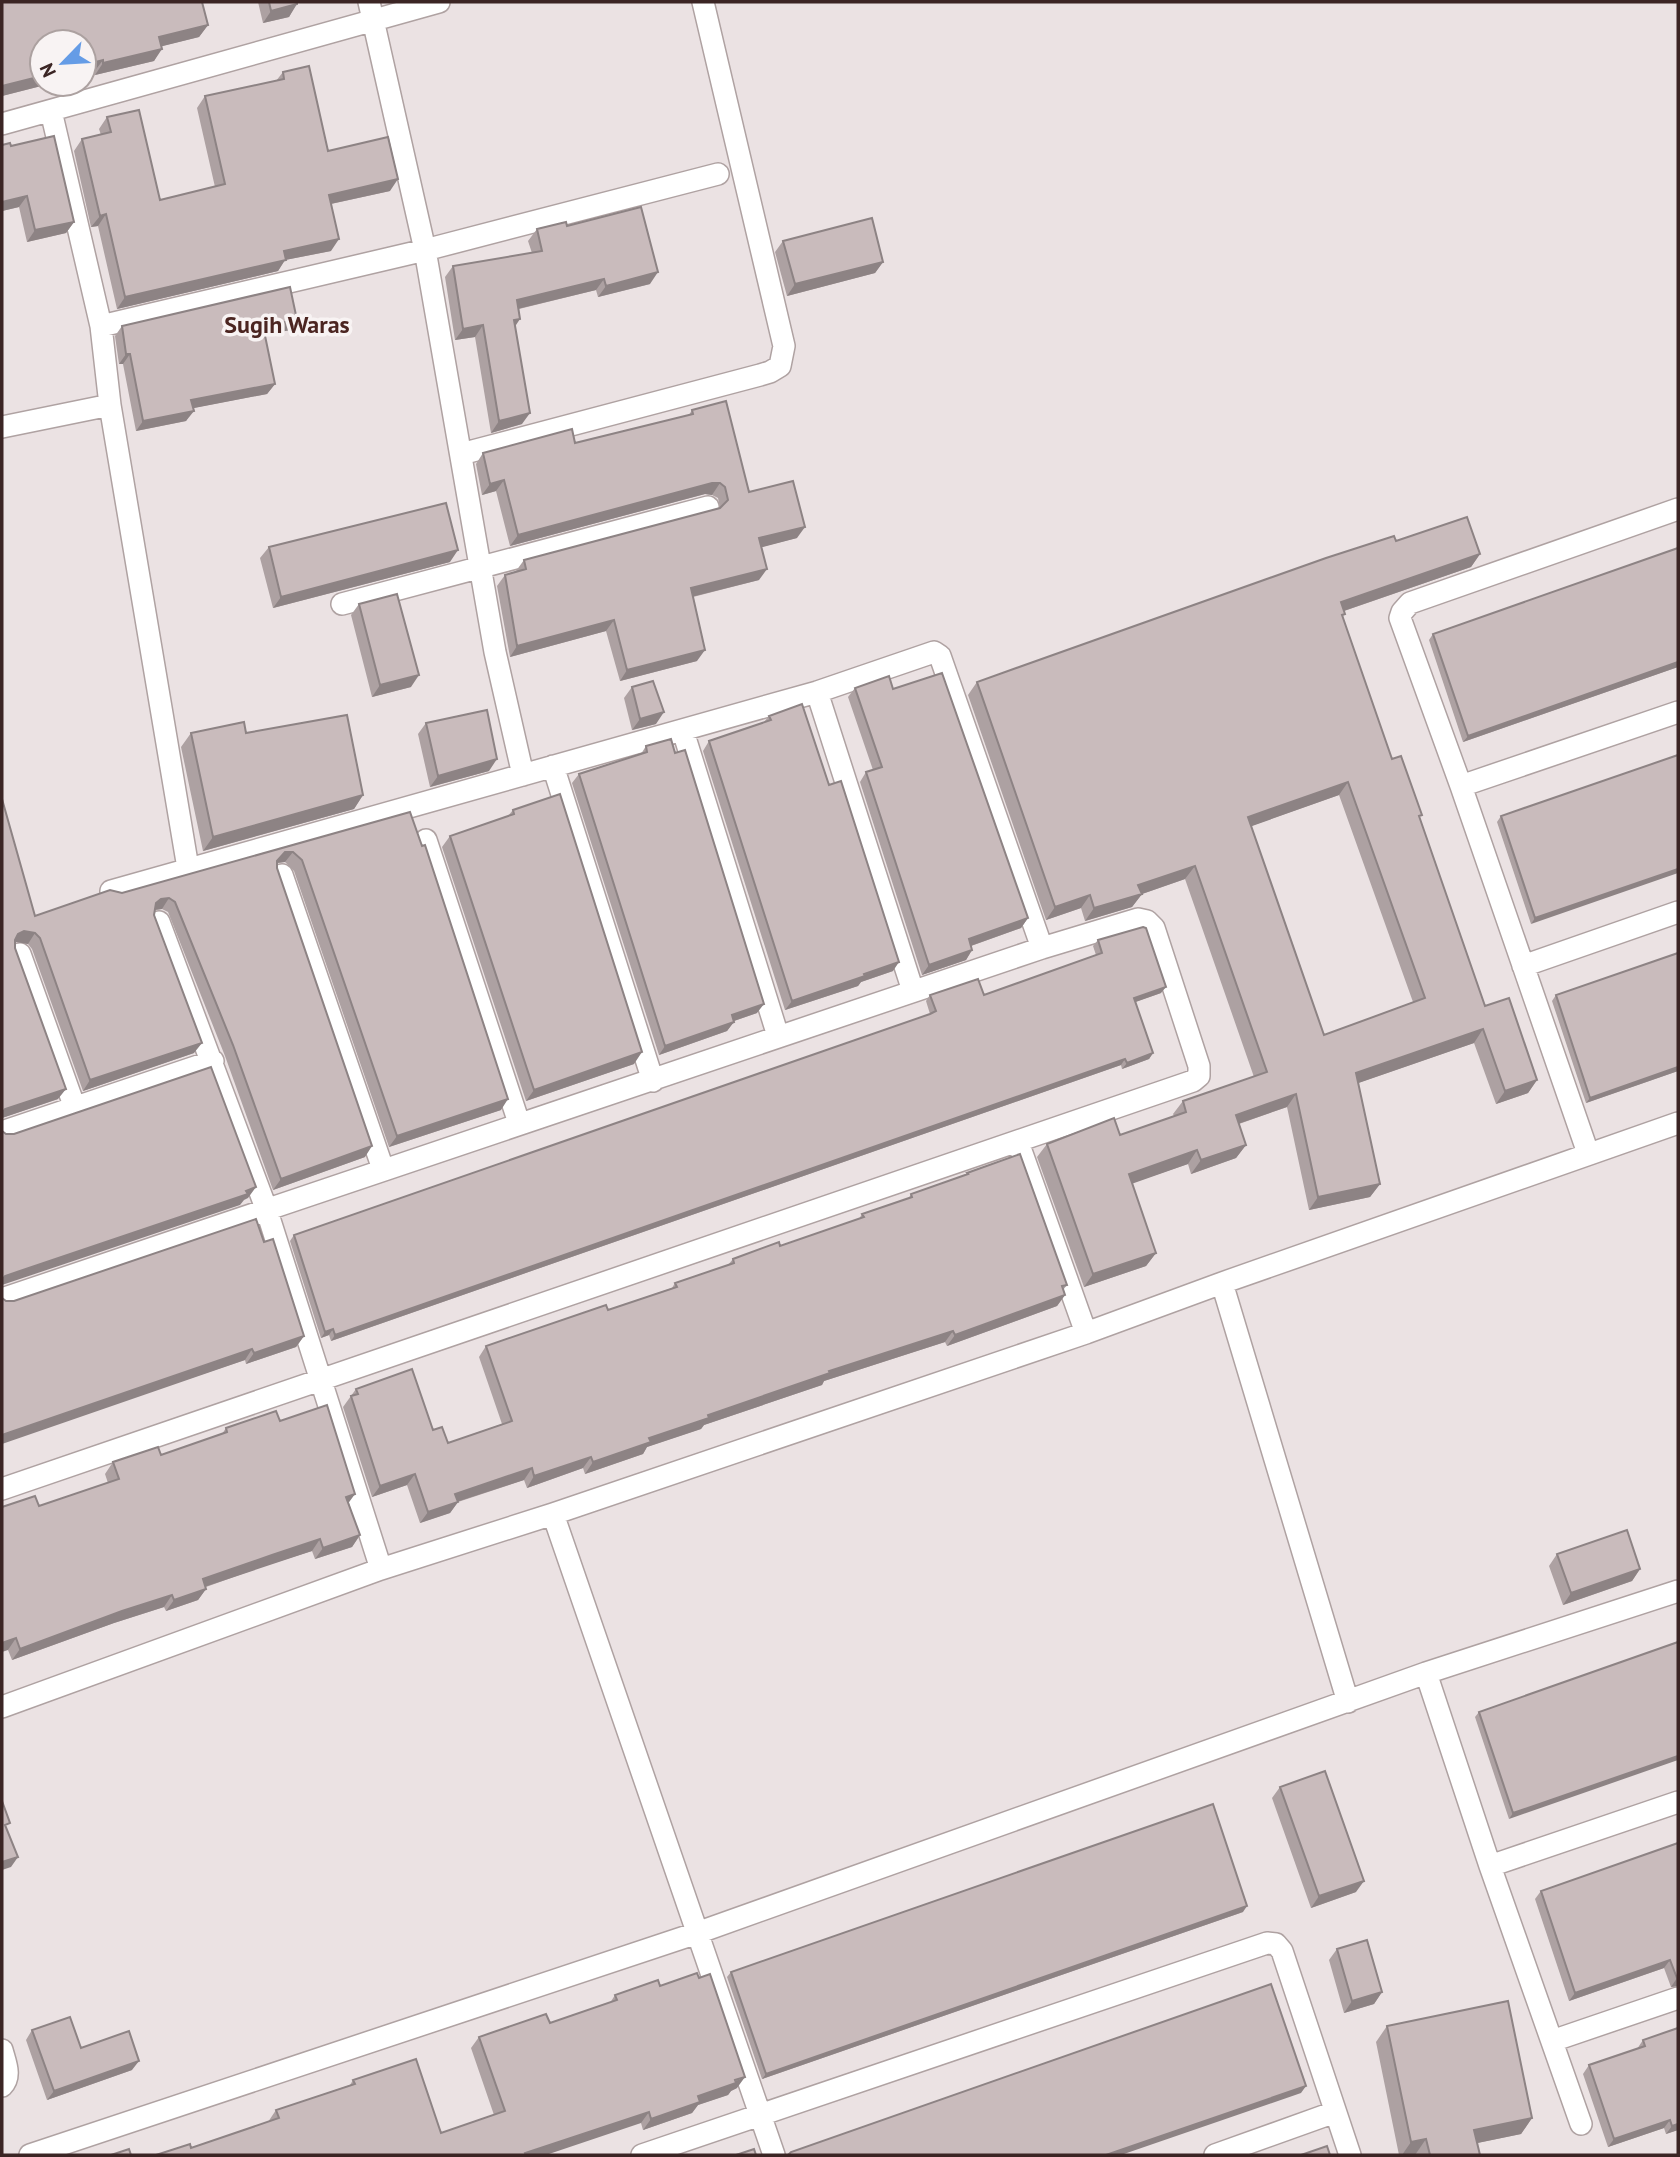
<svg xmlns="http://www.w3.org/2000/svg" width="1680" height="2157" font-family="'PT Sans',sans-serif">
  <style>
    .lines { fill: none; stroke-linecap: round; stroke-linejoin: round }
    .minor-casing { stroke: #afa2a2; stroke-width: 24 }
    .minor { stroke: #fff; stroke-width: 21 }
    .wall { fill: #ada1a2; fill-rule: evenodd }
    .shaded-wall { fill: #8d8384 }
    .building { fill: #c9bbbc; stroke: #8d8384; stroke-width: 2; fill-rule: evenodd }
    .labels { text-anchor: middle; stroke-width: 7; stroke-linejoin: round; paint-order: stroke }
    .quarter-label { font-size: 24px; font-weight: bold; fill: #4b2521; stroke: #f8f3f3 }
  </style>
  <rect width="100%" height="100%" fill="#ebe2e3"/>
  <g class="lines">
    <defs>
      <path id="minor" d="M369,2L425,250L495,652L523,775
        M2,124L439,2
        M101,326L425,250L718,174
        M110,405L188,868
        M2,427L110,405L101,326L51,111
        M461,454L760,375L770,372L780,366L784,346L703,2
        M342,604L708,507
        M817,692L913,991
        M683,731L778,1036
        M553,766L653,1081
        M1461,786L1678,712
        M426,840L519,1123
        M282,875L383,1169
        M111,891L817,692L934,652L940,656L1042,948
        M159,922L266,1208L381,1569
        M20,954L75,1108
        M1523,966L1678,912
        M2,1132L213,1061
        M1018,1142L1086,1333
        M1588,1153L1461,786L1400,618L1402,612L1410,603L1678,509
        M1222,1283L1348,1702
        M2,1299L1042,948L1138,919L1147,921L1154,928L1199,1066V1076L1193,1081L2,1489
        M553,1514L774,2155
        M1426,1673L1490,1866L1581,2124
        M2,1707L381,1569L553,1514L1086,1333L1222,1283L1678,1123
        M1490,1866L1678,1802
        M1552,2041L1678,1998
        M2,2050C5,2062 12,2076 2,2086
        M30,2155L697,1933L1426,1673L1678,1591
        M642,2155L1267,1943L1276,1944L1282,1951L1350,2155
        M1215,2155L1335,2112"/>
    </defs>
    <use href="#minor" class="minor-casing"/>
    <use href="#minor" class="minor"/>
  </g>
  <path class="wall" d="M2,2L208,25L199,37L162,46L154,61L95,75L94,72L84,75V42L42,84H49L2,96Z
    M258,2H297L289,17L263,23Z
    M283,72L328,151L390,191L331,204V251L285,260L278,271L117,309L98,226L91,227L74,151L82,139L101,135L99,129L107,117L160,200L215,187L197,108L205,96L276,81Z
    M2,145L11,146L74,222L66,233L27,242L19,207L2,211Z
    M567,226L650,284L598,297L596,290L519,309L515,327L522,424L491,433L475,337L455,340L445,277L453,266L532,253L528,241L537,229Z
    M783,241L883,262L875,273L787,296L775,252Z
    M297,320L290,330L265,335L275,384L267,394L193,408L186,421L136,431L123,364H119L115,336L122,326Z
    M692,410L749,492L797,538L761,547L759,580L693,597L697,661L620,681L606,631L510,657L497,586L505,575L516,571L524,560L720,508L718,498L712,495L705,494L510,546L496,491L482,495L476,464L483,453L575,443L689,415Z
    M1396,541L1480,554L1471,567L1344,611L1343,618L1392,759L1420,818L1485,1006L1537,1080L1528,1093L1496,1104L1474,1043L1358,1083L1380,1184L1370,1197L1309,1210L1287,1107L1239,1124L1246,1145L1236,1158L1191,1174L1188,1164L1132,1183L1156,1253L1146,1266L1084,1287L1037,1157L1047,1144L1120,1135L1174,1116L1173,1114L1183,1101L1254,1077L1185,879L1142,894L1132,907L1085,921L1081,908L1046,920L968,695L977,682ZM1339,795L1413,1002L1324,1035L1251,826Z
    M269,547L450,562L273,608L260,558Z
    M1678,548V667L1463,742L1429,640L1433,634Z
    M359,604L411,687L372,697L351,615Z
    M632,687L656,724L632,730L624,698Z
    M855,688L893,689L1028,918L1021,928L971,946L972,950L966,960L922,975L860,782L866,772L873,770L848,697Z
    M769,716L893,971L861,982L858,986L785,1010L703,751L709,741L764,722Z
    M426,723L489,771L430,787L418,734Z
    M191,733H246L363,795L354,809L203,851L181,747Z
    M646,746L757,1013L734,1021L727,1031L659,1055L572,783L579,774L641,754Z
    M1678,755L1531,924L1497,822L1501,816Z
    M2,799L35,916L122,893L410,812L501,1110L389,1147L294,871L285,862L277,863V868L365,1157L273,1190L225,1056L168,912L162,909L155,910L154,915L194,1053L83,1091L32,949L28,944L16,942H15V948L58,1099L2,1118Z
    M513,810L634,1064L526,1101L442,847L450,836L508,816Z
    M1098,940L1161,993L1135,1002L1153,1053L1149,1059L1122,1069L1121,1065L331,1341L329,1335L321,1338L290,1241L294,1235L930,1014L926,1001L930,995H984L1096,955L1093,946Z
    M1556,995L1678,1071L1586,1103L1552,1001Z
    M967,1173L1067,1285L1063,1290L1065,1295L1057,1306L947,1346L945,1342L824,1381L822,1385L704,1425L701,1429L647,1447L643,1454L585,1474L583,1468L527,1488L524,1480L458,1502L450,1513L420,1523L407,1485L372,1497L343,1407L356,1389L433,1430L448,1443L502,1424L479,1357L486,1346L608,1310L672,1288L675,1283L728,1265L733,1259L780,1246L859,1219L862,1214L909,1198L911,1194L965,1175Z
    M264,1242L304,1336L296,1347L246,1364L245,1360L185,1380L6,1301H14Z
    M280,1421L348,1503L360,1535L352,1547L315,1559L312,1551L264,1566L206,1587V1589L198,1600L166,1611L164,1607L114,1623L12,1660L8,1650L39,1506L108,1483L105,1474L113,1462L161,1455L222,1434L226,1428Z
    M1557,1554L1640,1569L1632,1581L1563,1605L1549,1566Z
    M1678,1642L1509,1819L1475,1717L1479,1712Z
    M1280,1787L1356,1892L1311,1908L1272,1798Z
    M1678,1843V1986L1671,1987L1664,1968L1569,2001L1535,1899L1541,1891Z
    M1243,1912L762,2079L727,1977L731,1972Z
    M1337,1949L1382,1992L1374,2004L1344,2013L1329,1960Z
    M660,1986L737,2088L731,2091L728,2095L698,2105L692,2113L643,2130L641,2123L191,2148L268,2122L276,2110L350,2085L353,2080L441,2133L494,2115L471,2048L479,2037L550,2023L610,2003L615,1995Z
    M1387,2026L1532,2118L1521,2134L1477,2143L1480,2155H1399L1376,2042Z
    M32,2030L81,2048L132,2070L47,2100L26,2040Z
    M1643,2040L1678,2130L1666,2134L1664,2128L1608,2147L1583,2074L1589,2065L1637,2049Z"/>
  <path class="shaded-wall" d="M297,4L289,17L263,23L271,11Z
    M208,25L199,37L151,49L159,37Z
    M162,49L154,61L95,75L103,63Z
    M103,60L94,72L84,75V65Z
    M42,76V84H49L2,96V86Z
    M398,179L390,191L321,206L329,195Z
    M27,196L19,207L2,211V202Z
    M106,214L98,226L91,227L100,216Z
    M74,222L66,233L27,242L35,230Z
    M339,239L331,251L285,260L278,271L117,309L125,297L284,251Z
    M883,262L875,273L787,296L795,284Z
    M658,272L650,284L598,297L606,286Z
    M604,279L596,290L509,311L517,300Z
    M520,319L512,331L514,320Z
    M297,320L290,330L256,337L263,326Z
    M483,325L475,337L455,340L463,329Z
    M126,354H130L123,364H119Z
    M275,384L267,394L184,410L191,400Z
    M194,411L186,421L136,431L143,421Z
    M530,413L522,424L491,433L499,421Z
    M504,480L496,491L482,495L490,484Z
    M712,483H720L712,495L705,494L510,546L518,535Z
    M805,527L797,538L751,550L759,538Z
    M458,550L450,562L273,608L281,597Z
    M1480,554L1471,567L1332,615L1341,602Z
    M767,569L759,580L683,599L691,588Z
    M614,620L606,631L510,657L517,646Z
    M705,650L697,661L620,681L627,670Z
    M1678,662V667L1463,742L1468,736Z
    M419,675L411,687L372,697L380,685Z
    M664,712L656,724L632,730L640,719Z
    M497,759L489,771L430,787L438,776Z
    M1348,782L1339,795L1238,831L1248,817Z
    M363,795L354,809L203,851L213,837Z
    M285,852H293L285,862L277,863V861Z
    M1195,866L1185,879L1142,894L1132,907L1085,921L1094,908L1138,885Z
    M1678,869V873L1531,924L1535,918Z
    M1090,895L1081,908L1046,920L1055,907Z
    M169,898L162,909L154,910L156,903L161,899Z
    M1028,918L1021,928L962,949L969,939Z
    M24,931L35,933L28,944L16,942L10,945L18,934Z
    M972,950L966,960L922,975L929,965Z
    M899,962L893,971L861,982L858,986L785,1010L792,1001Z
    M1166,987L1161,993L1130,1004L1134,998Z
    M764,1004L757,1013L725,1024L732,1015Z
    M734,1022L727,1031L659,1055L665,1046Z
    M1483,1029L1474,1043L1347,1087L1356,1073Z
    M202,1043L194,1053L83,1091L90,1080Z
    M642,1052L634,1064L526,1101L534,1090Z
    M1153,1053L1149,1059L1122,1069L1127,1063Z
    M1125,1059L1121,1065L331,1341L335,1335Z
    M1678,1067V1071L1586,1103L1590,1098Z
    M1537,1080L1528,1093L1496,1104L1505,1091Z
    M66,1089L58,1099L2,1118V1113L5,1109Z
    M1296,1094L1287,1107L1226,1128L1236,1115Z
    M508,1099L501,1110L389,1147L397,1136Z
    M1246,1145L1236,1158L1191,1174L1201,1160Z
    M372,1146L365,1157L273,1190L281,1179Z
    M1197,1150L1188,1164L1120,1188L1129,1174Z
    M1380,1184L1370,1197L1309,1210L1318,1197Z
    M256,1187L248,1198L244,1200L240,1205L2,1285V1280L5,1276Z
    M1156,1253L1146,1266L1084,1287L1093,1274Z
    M1065,1295L1057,1306L947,1346L955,1335Z
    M333,1329L329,1335L321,1338L325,1332Z
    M953,1331L945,1342L824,1381L822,1385L704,1425L701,1429L647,1447L643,1454L585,1474L593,1462L649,1438L708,1415L829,1371Z
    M304,1336L296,1347L246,1364L254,1353Z
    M252,1349L245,1360L2,1444V1435Z
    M591,1457L583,1468L527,1488L534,1476Z
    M532,1468L524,1480L447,1505L455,1494Z
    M415,1474L407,1485L372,1497L380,1486Z
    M355,1494L347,1505L346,1497Z
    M458,1502L450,1513L420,1523L428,1512Z
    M360,1535L352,1547L315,1559L323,1548Z
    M320,1539L312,1551L195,1590L203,1579Z
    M1640,1569L1632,1581L1563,1605L1571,1593Z
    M206,1589L198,1600L166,1611L174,1600Z
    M172,1595L164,1607L114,1623L12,1660L20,1649L122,1611Z
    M16,1638L8,1650L2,1652V1643Z
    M1678,1756V1760L1509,1819L1513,1813Z
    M18,1857L11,1867L2,1870V1862Z
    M1364,1881L1356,1892L1311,1908L1319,1896Z
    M1247,1906L1243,1912L762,2079L766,2074Z
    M1670,1960L1664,1968L1569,2001L1575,1993Z
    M1677,1978H1678V1986L1671,1987Z
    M1382,1992L1374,2004L1344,2013L1352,2001Z
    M139,2061L132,2070L47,2100L54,2091Z
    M745,2077L737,2088L731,2091L728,2095L698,2105L692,2113L643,2130L651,2119L698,2096Z
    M1306,2086L1301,2093L1121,2155H1106Z
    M649,2112L641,2123L546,2155H524L525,2153Z
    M1532,2118L1521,2134L1463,2146L1474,2130Z
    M1670,2120L1664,2128L1608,2147L1614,2139Z
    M1678,2124V2130L1666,2134L1672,2126Z
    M1426,2139L1415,2155H1402L1411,2142Z"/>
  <path class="building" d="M2,2H202L208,25L159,37L162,49L103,63V60L84,65V42H42V76L2,86Z
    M269,2H297V4L271,11Z
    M309,66L328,151L388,137L398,179L329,195L339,239L284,251L286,260L125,297L106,214L100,216L82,139L111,132L107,117L139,110L160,200L225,184L205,96L284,79L283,72Z
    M54,136L74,222L35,230L27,196L2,202V145L10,143L11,146Z
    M641,207L658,272L606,286L604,279L517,300L520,319L514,320L530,413L499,421L483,325L463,329L453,266L542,251L537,229L566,222L567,226Z
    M872,218L883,262L795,284L783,241Z
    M290,287L297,320L263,326L275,384L191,400L194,411L143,421L130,354H126L122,326Z
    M726,401L749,492L793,481L805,527L759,538L767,569L691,588L705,650L627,670L614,620L517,646L505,575L526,569L524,560L720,508L728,500L725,487L720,483H712L518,535L504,480L490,484L483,453L572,429L575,443L693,414L692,410Z
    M446,503L458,550L281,597L269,547Z
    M1467,517L1480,554L1341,602L1345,614L1342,615L1392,759L1401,756L1422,815L1419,816L1485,1006L1509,998L1537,1080L1505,1091L1483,1029L1356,1073L1380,1184L1318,1197L1296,1094L1236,1115L1246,1145L1201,1160L1197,1150L1129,1174L1156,1253L1093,1274L1047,1144L1114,1118L1120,1135L1186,1112L1183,1101L1267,1072L1195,866L1138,885L1142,894L1094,908L1090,895L1055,907L977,682L1326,558L1394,536L1396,541ZM1348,782L1425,998L1324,1035L1248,817Z
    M1678,548V662L1468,736L1433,634Z
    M397,594L419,675L380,685L359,604Z
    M942,673L1028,918L969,939L972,950L929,965L866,772L882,767L855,688L889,676L893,689Z
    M653,681L664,712L640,719L632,687Z
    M802,704L829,785L841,781L899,962L864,974L865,976L792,1001L709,741L771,720L769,716Z
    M487,710L497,759L438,776L426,723Z
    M347,715L363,795L213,837L191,733L244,722L246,733Z
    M671,739L675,753L685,750L764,1004L732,1015L734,1022L665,1046L579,774L647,752L646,746Z
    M1678,755V869L1535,918L1501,816Z
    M560,794L642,1052L534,1090L450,836L514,814L513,810Z
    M2,799L35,916L110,890L122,893L410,812L422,846L425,845L508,1099L397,1136L302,860L293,852H285L277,861V868L372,1146L281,1179L233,1045L175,902L169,898L161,899L156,903L154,915L202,1043L90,1080L40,938L35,933L24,931L18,934L15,940V948L66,1089L5,1109L2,1113Z
    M1143,927L1146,928L1166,987L1134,998L1153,1053L1127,1063L1125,1059L335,1335L333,1329L325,1332L294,1235L930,1014L936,1011L930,995L978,979L984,995L1102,953L1098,940Z
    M1678,953V1067L1590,1098L1556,995Z
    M211,1067L256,1187L246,1191L248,1194L5,1276L2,1280V1131L6,1134H14Z
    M1020,1154L1067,1285L1062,1286L1065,1295L955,1335L953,1331L829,1371L830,1373L708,1415L709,1418L649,1438L651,1442L593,1462L591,1457L534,1476L532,1468L455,1494L458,1502L428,1512L415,1474L380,1486L351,1396L358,1394L356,1389L412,1369L433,1430L442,1427L448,1443L512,1421L486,1346L606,1305L608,1310L677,1287L675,1283L734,1263L733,1259L779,1242L780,1246L864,1217L862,1214L912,1197L911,1194L968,1174L967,1173Z
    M256,1219L264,1242L273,1239L304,1336L254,1353L252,1349L2,1435V1298L6,1301H14Z
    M327,1405L355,1494L346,1497L360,1535L323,1548L320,1539L272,1555L203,1579L206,1589L174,1600L172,1595L122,1611L20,1649L16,1638L2,1643V1507L35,1496L39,1506L119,1479L113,1462L158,1447L161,1455L227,1432L226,1428L276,1411L280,1421Z
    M1627,1530L1640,1569L1571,1593L1557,1554Z
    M1678,1642V1756L1513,1813L1479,1712Z
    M1325,1771L1364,1881L1319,1896L1280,1787Z
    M2,1801L10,1823L5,1825L18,1857L2,1862Z
    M1213,1804L1247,1906L766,2074L731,1972Z
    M1678,1843V1978H1677L1670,1960L1575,1993L1541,1891Z
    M1367,1940L1382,1992L1352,2001L1337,1949Z
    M697,1973L699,1978L710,1974L745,2077L735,2080L736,2083L698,2096L700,2102L651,2119L649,2112L525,2153L526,2155H156L190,2144L191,2148L279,2118L276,2110L355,2084L353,2080L416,2059L441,2133L505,2111L479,2037L546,2014L550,2023L617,2000L615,1995L658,1980L660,1986Z
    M1271,1984L1306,2086L1106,2155H788L791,2152Z
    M1508,2001L1532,2118L1474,2130L1480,2155H1430L1426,2139L1411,2142L1387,2026Z
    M70,2017L81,2048L129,2031L139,2061L54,2091L32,2030Z
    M1678,2028V2124L1672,2126L1670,2120L1614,2139L1589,2065L1645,2046L1643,2040Z
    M1327,2146L1330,2155H1301Z
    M129,2149L131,2155H111Z
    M754,2149L756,2155H736Z"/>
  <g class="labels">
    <g class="quarter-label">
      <text x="287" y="333">Sugih Waras</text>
    </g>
  </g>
  <rect width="1680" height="2157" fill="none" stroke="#3b2524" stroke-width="7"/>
  <g transform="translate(63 63) rotate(245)"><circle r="33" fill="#f8f3f3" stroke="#aca1a0" stroke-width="2"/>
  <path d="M0-5L12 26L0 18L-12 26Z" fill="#659ce6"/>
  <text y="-10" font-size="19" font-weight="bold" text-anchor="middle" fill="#3b2524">N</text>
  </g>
</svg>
